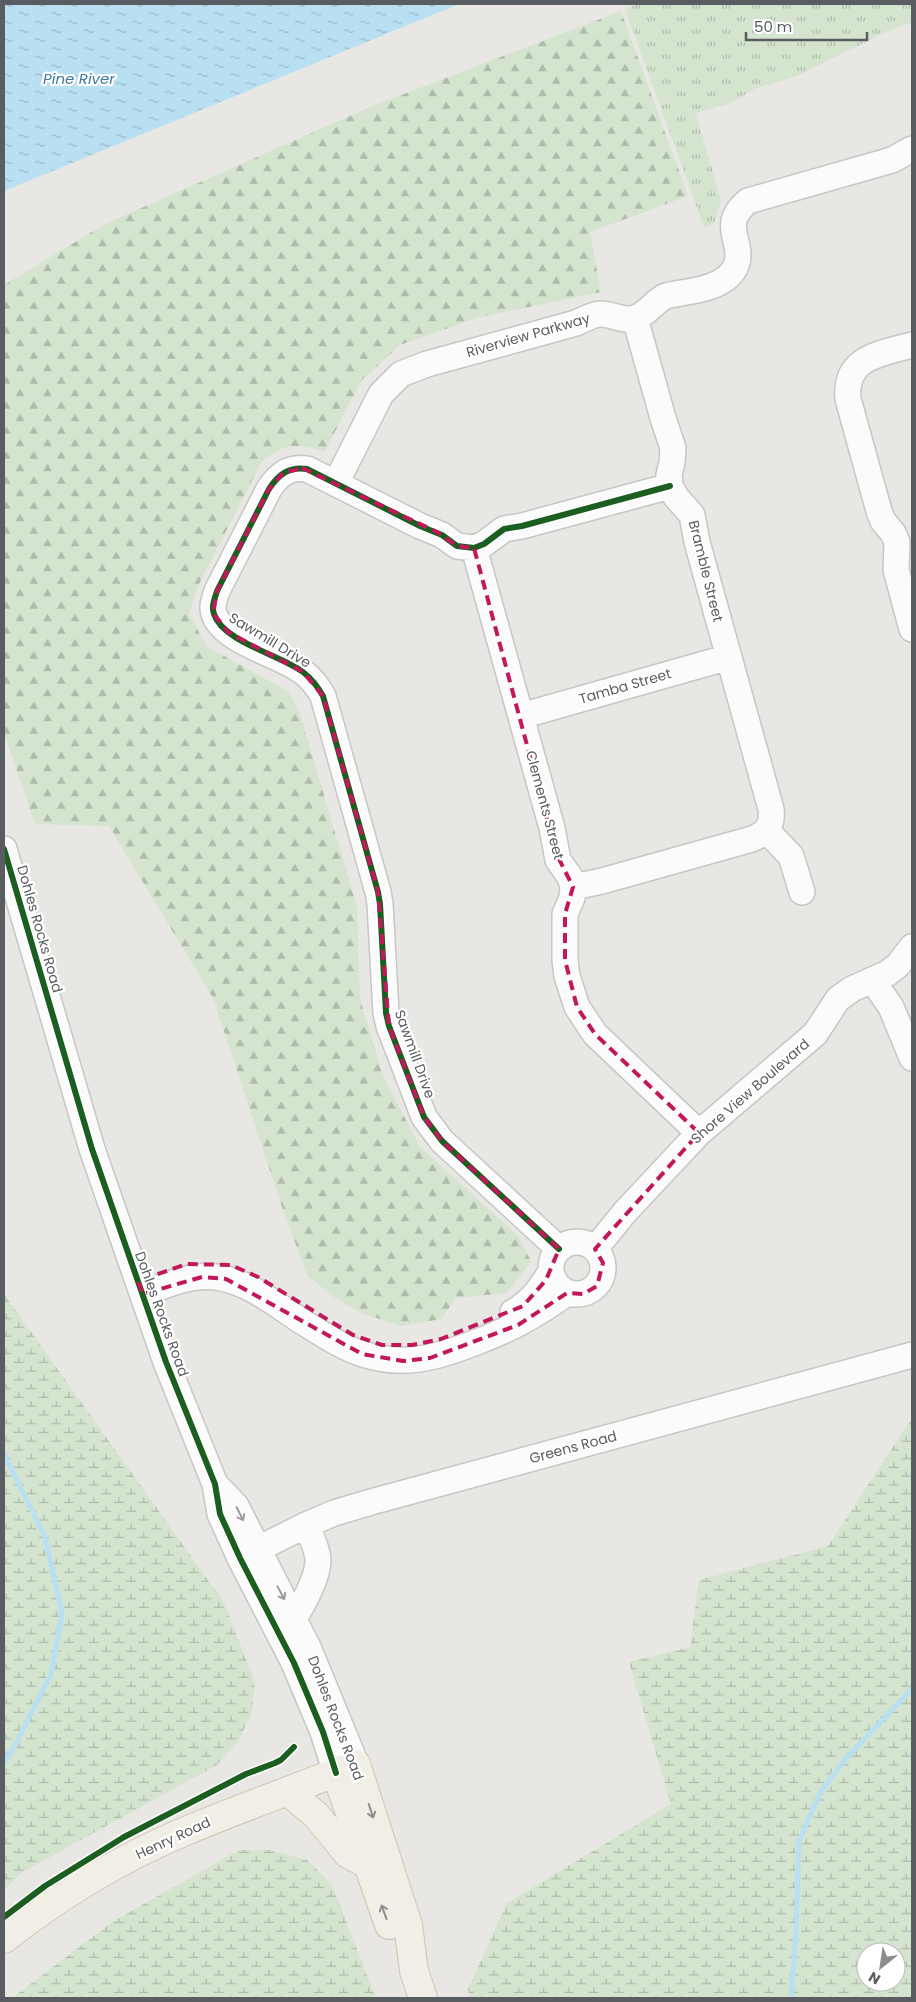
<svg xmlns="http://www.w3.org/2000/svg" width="916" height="2002" font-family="Poppins,sans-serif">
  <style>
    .forest { fill: url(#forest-firs) }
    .wetland { fill: url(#wetland-marsh); fill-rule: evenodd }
    .park { fill: url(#park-tufts) }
    .water { fill: url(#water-ripples) }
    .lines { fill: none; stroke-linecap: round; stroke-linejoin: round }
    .stream { stroke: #b9e0f2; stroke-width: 5 }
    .minor-casing { stroke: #c5c6c5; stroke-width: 28 }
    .major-casing { stroke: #cfc4b3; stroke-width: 30 }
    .minor { stroke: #fcfbfb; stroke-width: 25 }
    .major { stroke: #f1eee6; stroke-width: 28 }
    .cycleway-casing { stroke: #fff; stroke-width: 9 }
    .cycleway { stroke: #1b5e20; stroke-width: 6 }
    .oneway { stroke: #9a9c9f }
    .oneway2 { stroke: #8e9090 }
    .marked { fill: none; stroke: #c2185b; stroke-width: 4; stroke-dasharray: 10 6; stroke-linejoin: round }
    .labels { text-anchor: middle; stroke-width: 4.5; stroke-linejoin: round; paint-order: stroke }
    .street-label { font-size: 14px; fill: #595d61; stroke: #fff }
    .water-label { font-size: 15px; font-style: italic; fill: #417a9f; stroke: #fff }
  </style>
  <defs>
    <pattern id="forest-firs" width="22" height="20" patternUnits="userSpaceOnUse" patternTransform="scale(1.25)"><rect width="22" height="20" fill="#d4e4cf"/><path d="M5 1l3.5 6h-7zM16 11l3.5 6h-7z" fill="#afbcab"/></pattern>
    <pattern id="wetland-marsh" width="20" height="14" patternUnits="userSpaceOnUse" patternTransform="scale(1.25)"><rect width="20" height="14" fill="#d4e4cf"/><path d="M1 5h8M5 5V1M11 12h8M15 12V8" fill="none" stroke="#afbcab"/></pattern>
    <pattern id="park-tufts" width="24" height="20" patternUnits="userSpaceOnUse" patternTransform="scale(1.25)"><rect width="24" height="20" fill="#d4e4cf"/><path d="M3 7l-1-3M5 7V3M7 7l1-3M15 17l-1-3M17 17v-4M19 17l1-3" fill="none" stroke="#afbcab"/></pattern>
    <pattern id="water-ripples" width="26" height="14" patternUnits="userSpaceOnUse" patternTransform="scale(1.25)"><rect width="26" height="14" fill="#b9e0f2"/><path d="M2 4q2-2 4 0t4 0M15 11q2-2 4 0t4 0" fill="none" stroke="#99b9c7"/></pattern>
  </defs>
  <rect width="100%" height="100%" fill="#e9e7e3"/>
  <path class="forest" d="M621,11L688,196L590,232L601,292L480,317L400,345L361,381L325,451C296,444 287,442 262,461L198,586L189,613L206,646L289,692L300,714L357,907L360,999L383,1076L420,1147L518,1236L531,1261L507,1293L456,1298L441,1319L401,1326L361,1313L335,1298L308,1276L285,1216L213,998L109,826L35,824L4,733V285L105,224L375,105Z"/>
  <path class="wetland" d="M4,1294L223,1601L255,1682L252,1712L238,1742L217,1765L21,1873L4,1890Z
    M912,1418V1998H470L468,1989L507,1903L671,1804L629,1662L690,1647L699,1580L828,1546ZM866,1952H896V1982H866Z
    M239,1850H271L307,1860L332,1885L376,1998H12L112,1922Z"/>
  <path class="park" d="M638,4H912V22L884,33L799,75L754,89L731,103L696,113L721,200L714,224L704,227L625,9Z"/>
  <path class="water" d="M4,4H459L4,191Z"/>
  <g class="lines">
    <path class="stream" d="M4,1454L45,1537L62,1613L51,1674L14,1747L4,1762
      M791,1998L796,1932L799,1841L821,1791L847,1757L912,1689"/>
    <defs>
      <path id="minor" d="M912,345C880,354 844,357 848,399L879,511L883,521L893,533L897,542L896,570L912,629
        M336,483L381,394L401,374L427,364L576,323C584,320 592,314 601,314C613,314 623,322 635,318C648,314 654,301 666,296C671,294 676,294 681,293C700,290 725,286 735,268C747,243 717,226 748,201L892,160L912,149
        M474,548L552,828L558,860L570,877L573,887L572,898L565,914V960L567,976L577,1007L595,1034L699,1133
        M521,716L729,657
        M766,830L791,856L802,892
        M4,849L92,1149L166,1362L215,1484L220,1514L240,1558L294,1663L323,1732L336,1773
        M573,887L602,881L752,839C767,833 773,825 771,809L697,542L692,515L676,497L670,486L669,475L672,462L673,448L663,418L635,318
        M873,981L891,1007L912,1058
        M551 1268a26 26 0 1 1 52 0a26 26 0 1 1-52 0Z
        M559,1249L442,1141L424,1117L389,1026L386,1013L380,904L378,892L323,696C318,687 312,679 303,672C281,655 223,642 214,614C211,606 215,598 217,591L269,489C278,475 289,466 307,469L420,526L442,535L457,546L474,548L484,544L504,529L522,526L670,486
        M595,1249L625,1212L699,1133L815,1034L838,999L852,989L888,973L898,965L912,947
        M143,1294C166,1285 190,1274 216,1277C249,1281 279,1307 306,1324C324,1335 343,1348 363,1354C404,1367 435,1358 474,1343C511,1329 535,1316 567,1293
        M513,1312C531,1302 541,1288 551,1271
        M215,1484L236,1506L308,1647L356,1764
        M240,1558L306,1525L334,1513L371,1502L912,1355
        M294,1618C303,1605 319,1575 318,1559C317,1547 311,1536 306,1525"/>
      <path id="major" d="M336,1773L389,1925
        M287,1791L316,1815L348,1854L367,1864
        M4,1939C59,1896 121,1858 186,1831C242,1807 299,1788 356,1764L408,1925L414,1971L423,1998"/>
    </defs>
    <use href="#minor" class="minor-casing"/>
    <use href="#major" class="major-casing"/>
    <use href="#minor" class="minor"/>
    <use href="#major" class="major"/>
    <defs>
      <path id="cycleway" d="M4,849L92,1149L166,1362L215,1484L220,1514L240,1558L294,1663L323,1732L336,1773
        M559,1249L442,1141L424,1117L389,1026L386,1013L380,904L378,892L323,696C318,687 312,679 303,672C281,655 223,642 214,614C211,606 215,598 217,591L269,489C278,475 289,466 307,469L420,526L442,535L457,546L474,548L484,544L504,529L522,526L670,486
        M4,1917L45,1886L124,1837L246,1774L275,1763L281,1760L294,1747"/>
    </defs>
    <use href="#cycleway" class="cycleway-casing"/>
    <use href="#cycleway" class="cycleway"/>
  </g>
  <defs><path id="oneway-shaft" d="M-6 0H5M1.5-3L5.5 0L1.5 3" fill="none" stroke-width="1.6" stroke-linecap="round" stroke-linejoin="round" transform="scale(1.25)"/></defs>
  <g class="oneway">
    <use href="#oneway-shaft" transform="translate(240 1514) rotate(63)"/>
    <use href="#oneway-shaft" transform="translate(281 1593) rotate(62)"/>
  </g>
  <g class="oneway2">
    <use href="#oneway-shaft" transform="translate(371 1811) rotate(72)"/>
    <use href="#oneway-shaft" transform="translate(384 1912) rotate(-110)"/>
  </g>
  <path class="marked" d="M302,468L437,532L457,546L474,548L556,853L573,887L565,914V960L577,1007L595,1034L699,1133L595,1249L603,1263L597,1286L583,1294L567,1293L518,1325L430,1358L403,1361L362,1354L226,1279L202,1277L143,1294L138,1281L187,1264L231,1265L258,1277L353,1335L382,1345H412L441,1339L523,1306L546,1280L559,1249L442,1141L424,1117L389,1026L378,892L323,696L303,672L228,632L213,613L217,591L269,489L283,473Z"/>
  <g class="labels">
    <g class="street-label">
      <text transform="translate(528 335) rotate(-16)" y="5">Riverview Parkway</text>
      <text transform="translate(706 571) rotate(76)" y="5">Bramble Street</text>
      <text transform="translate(270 640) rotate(31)" y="5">Sawmill Drive</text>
      <text transform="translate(625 686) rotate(-16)" y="5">Tamba Street</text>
      <text transform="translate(545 805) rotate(75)" y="5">Clements Street</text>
      <text transform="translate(40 929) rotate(74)" y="5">Dohles Rocks Road</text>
      <text transform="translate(415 1054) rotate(70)" y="5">Sawmill Drive</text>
      <text transform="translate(750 1091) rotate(-41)" y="5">Shore View Boulevard</text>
      <text transform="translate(162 1314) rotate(70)" y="5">Dohles Rocks Road</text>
      <text transform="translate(573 1447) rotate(-15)" y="5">Greens Road</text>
      <text transform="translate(336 1718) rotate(69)" y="5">Dohles Rocks Road</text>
      <text transform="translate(173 1838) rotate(-25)" y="5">Henry Road</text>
    </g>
    <g class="water-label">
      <text x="79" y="84">Pine River</text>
    </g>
  </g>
  <rect width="916" height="2002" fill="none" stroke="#595d61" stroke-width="10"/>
  <g transform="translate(881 1967) rotate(210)"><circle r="24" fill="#ffffff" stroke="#bdbec0"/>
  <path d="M0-4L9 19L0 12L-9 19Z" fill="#8b8d8e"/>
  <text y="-8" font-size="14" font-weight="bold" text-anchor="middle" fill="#595d61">N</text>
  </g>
  <path d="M746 32v8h121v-8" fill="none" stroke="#595d61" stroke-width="2.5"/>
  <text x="754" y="32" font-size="15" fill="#595d61" stroke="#ffffff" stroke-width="4" paint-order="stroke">50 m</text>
</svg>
